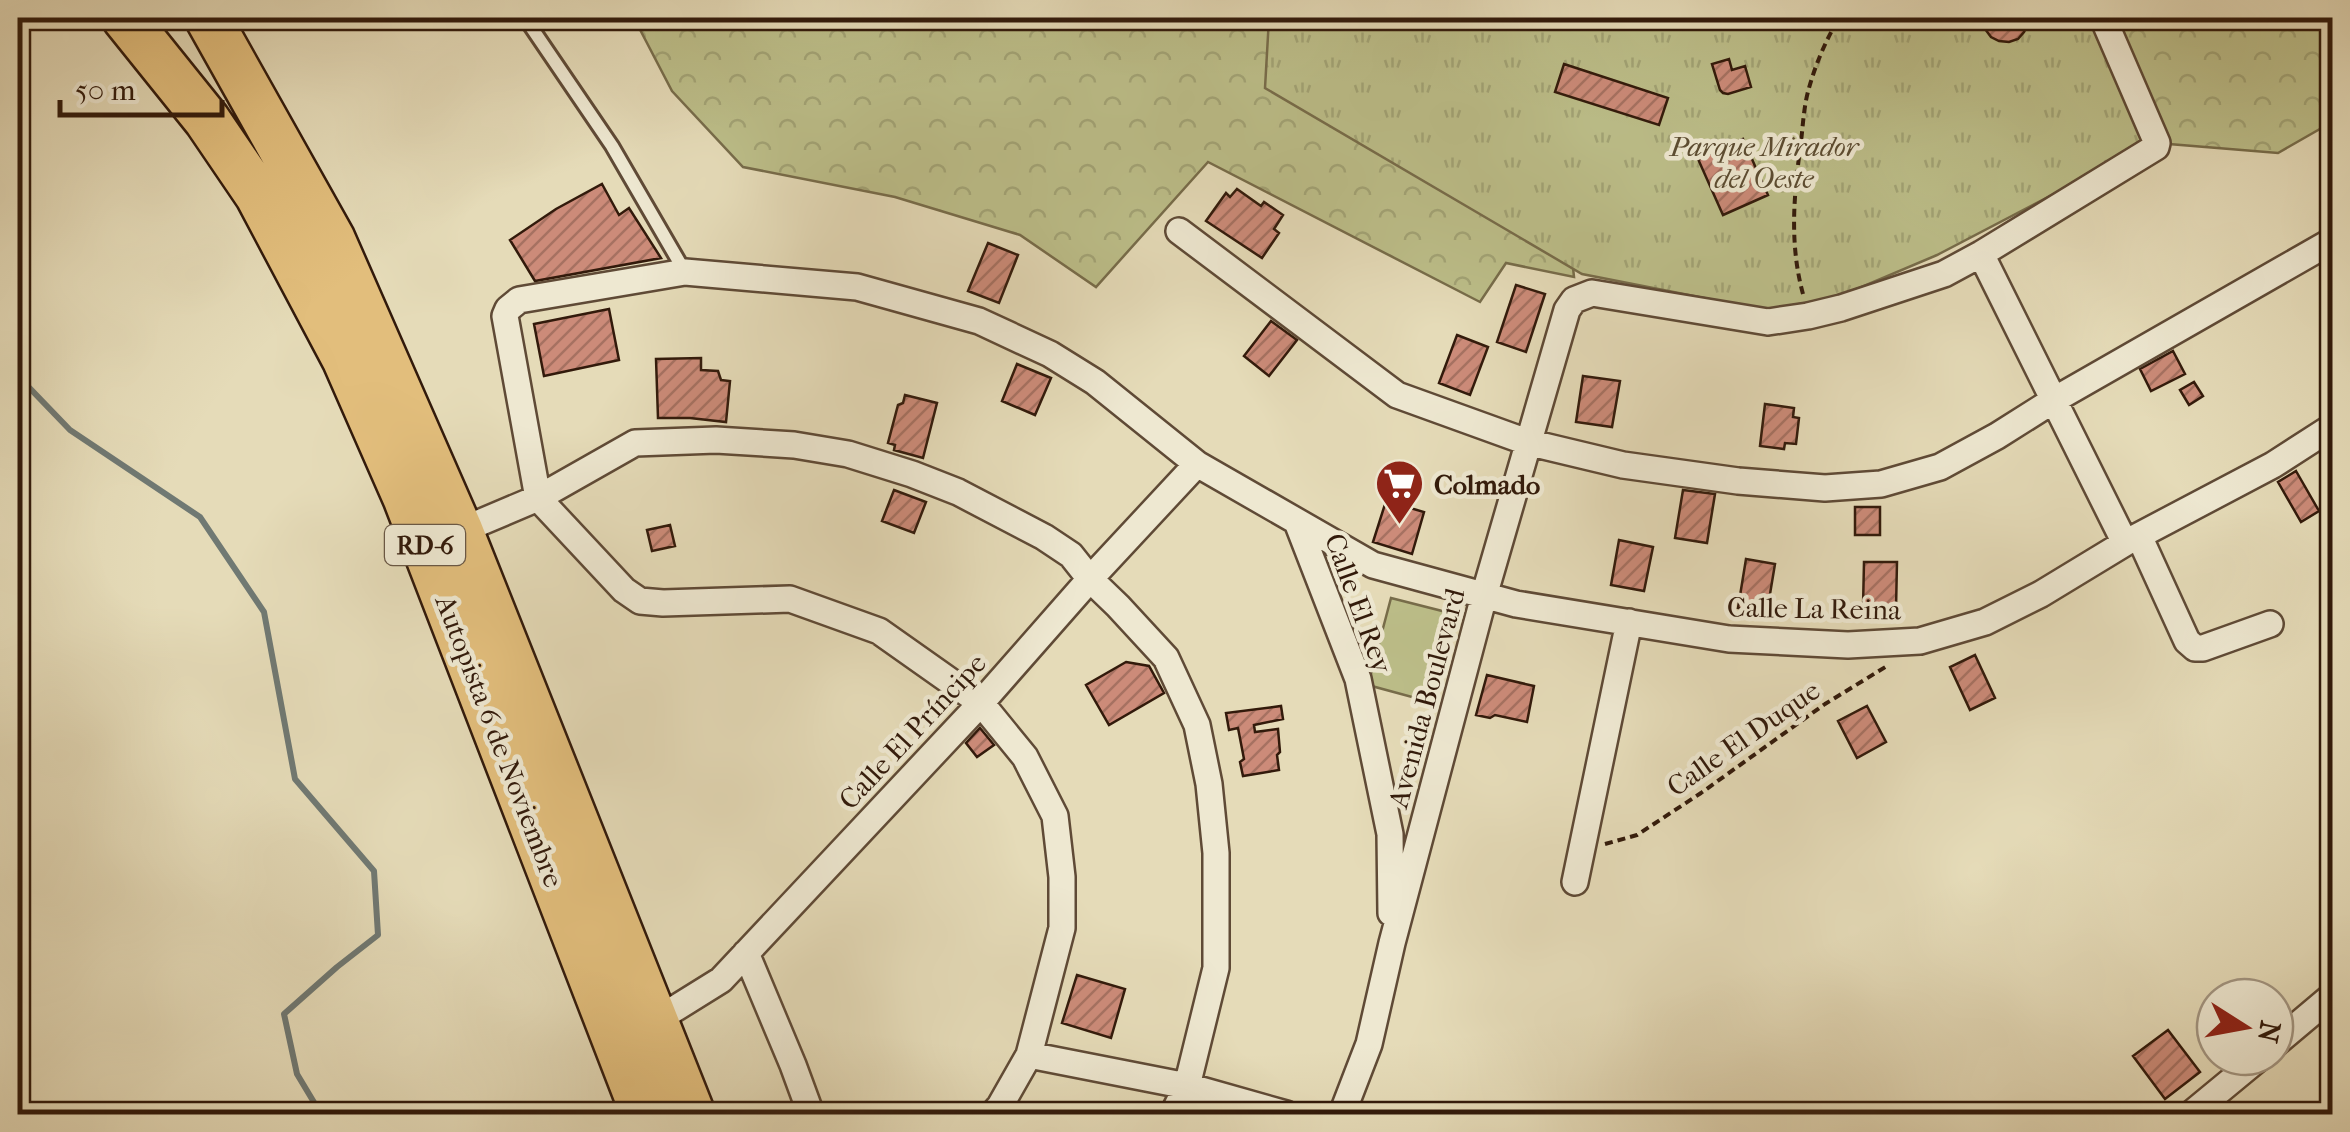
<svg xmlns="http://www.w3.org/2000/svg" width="2350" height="1132" font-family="'IM FELL French Canon',serif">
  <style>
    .grass { fill: #bcbe89; stroke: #776c4a; stroke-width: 2.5 }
    .forest { fill: url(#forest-crowns); stroke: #776c4a; stroke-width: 2.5 }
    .park { fill: url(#park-tufts); stroke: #776c4a; stroke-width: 2.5 }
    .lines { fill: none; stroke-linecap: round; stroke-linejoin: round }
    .stream { stroke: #707973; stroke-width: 6 }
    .building { fill: url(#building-hatch); stroke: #321a0b; stroke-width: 2.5 }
    .service-casing { stroke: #5f4a36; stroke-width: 18 }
    .minor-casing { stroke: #5f4a36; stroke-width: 30 }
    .motorway-casing { stroke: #321a0b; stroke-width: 50 }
    .path { stroke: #321a0b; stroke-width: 4; stroke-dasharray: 8 5; stroke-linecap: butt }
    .service { stroke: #eee8d1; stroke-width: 12 }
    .minor { stroke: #eee8d1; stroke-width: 25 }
    .motorway { stroke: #e2be7c; stroke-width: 45 }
    .labels { text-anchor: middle; stroke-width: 9; stroke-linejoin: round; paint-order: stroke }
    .shield { fill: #eee8d1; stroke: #6a5846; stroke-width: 2.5 }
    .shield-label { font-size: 25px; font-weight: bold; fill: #321a0b }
    .park-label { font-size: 28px; font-style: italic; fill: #5b4b31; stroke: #eee8d1 }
    .poi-label { font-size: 28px; font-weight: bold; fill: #321a0b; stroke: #eee8d1; text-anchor: start }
    .street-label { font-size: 28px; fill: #321a0b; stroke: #eee8d1 }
  </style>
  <defs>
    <pattern id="forest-crowns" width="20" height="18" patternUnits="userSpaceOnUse" patternTransform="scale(2.5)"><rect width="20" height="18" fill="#bcbe89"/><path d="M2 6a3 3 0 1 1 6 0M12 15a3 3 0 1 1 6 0" fill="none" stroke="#a2a375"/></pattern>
    <pattern id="park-tufts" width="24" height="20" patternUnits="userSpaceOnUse" patternTransform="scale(2.5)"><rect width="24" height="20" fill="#bcbe89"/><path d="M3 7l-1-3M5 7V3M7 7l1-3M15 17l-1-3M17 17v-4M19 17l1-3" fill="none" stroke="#a2a375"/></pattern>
    <pattern id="building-hatch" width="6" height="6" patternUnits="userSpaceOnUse" patternTransform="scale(2.5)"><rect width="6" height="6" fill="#cc8b79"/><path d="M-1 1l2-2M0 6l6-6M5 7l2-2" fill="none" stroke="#a67161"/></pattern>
  </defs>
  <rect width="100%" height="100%" fill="#e5dbb8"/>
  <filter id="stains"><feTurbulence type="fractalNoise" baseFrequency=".002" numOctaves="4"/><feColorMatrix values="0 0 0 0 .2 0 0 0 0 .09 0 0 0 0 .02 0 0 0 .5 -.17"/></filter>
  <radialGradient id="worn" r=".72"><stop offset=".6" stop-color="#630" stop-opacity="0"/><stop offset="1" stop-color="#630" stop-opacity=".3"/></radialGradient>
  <path class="grass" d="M1391,598L1446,612L1423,700L1368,685Z"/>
  <path class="forest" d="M634,18H1547L1574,277L1506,263L1480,302L1208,162L1096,287L1020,235L895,197L743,167L672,91Z
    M2113,18H2332V122L2278,153L2157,143Z"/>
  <path class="park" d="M1269,18H2110L2149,135L2079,181L1937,255L1838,297L1765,310L1582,274L1265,88Z"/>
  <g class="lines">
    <path class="stream" d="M18,376L70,430L200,517L264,612L295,779L374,871L378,935L337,967L284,1014L297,1074L321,1114"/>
  </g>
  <path class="building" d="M1982,18H2031L2024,32L2018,39L2009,42L1999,41L1991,37L1985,29Z
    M1729,59L1732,70L1745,66L1751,87L1728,94L1723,93L1720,90L1712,64Z
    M1564,64L1668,98L1659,125L1555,92Z
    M1743,139L1768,195L1723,215L1698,159Z
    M602,184L619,215L629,208L661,258L535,281L510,240L556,209Z
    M1237,189L1261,206L1264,202L1283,215L1274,229L1279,233L1262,258L1206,221L1226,193L1230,197Z
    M988,243L1018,255L999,303L968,291Z
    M1516,285L1545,294L1526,352L1497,342Z
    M609,309L619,360L544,376L534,324Z
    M1271,321L1297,340L1269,376L1244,356Z
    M1457,335L1488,347L1470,395L1439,383Z
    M2173,351L2185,374L2151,391L2140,369Z
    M701,358V370L718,371L721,380L730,381L726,422L690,418H658L656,359Z
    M1017,364L1051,378L1035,415L1002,401Z
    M1583,376L1620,381L1612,427L1576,422Z
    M2194,382L2203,396L2189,405L2180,390Z
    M905,395L937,403L923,458L894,450L895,445L888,443L898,405L903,403Z
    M1765,404L1794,408L1793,417L1799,418L1796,444L1785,443L1784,449L1760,446Z
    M2296,471L2319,511L2301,522L2278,482Z
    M894,490L926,502L914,533L882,521Z
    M1683,490L1715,494L1707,543L1675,538Z
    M1386,501L1424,512L1412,554L1373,542Z
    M1855,507H1880V535H1855Z
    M670,525L675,546L652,551L647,530Z
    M1619,540L1653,547L1644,591L1611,585Z
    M1746,559L1775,564L1767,612L1738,608Z
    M1864,562H1897L1896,609L1863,608Z
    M1975,655L1995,698L1970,710L1950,667Z
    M1126,662L1149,666L1164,693L1109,725L1086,685Z
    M1487,675L1534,686L1527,722L1495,715L1490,718L1476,715Z
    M1281,706L1283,719L1254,725L1255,732L1278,729L1280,752L1277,755L1279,770L1243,776L1240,762L1244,759L1238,728L1229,730L1226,713Z
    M1867,706L1886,742L1857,758L1838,721Z
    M980,728L994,745L977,757L966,743Z
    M1077,975L1125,989L1111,1038L1062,1023Z
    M2168,1030L2200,1072L2165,1099L2133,1056Z"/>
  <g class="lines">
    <defs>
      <path id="service" d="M525,18L612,146L685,272"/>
      <path id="minor" d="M1179,231L1397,395L1527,442L1623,465L1738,481L1825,488L1881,484L1940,467L1997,436L2054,400L2332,241
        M1981,254L2125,543
        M1297,522L1358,679L1390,834L1391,913
        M460,531L538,498L635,443L716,440L794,445L848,454L912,474L958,492L1044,537L1071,555L1090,579L1118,606L1166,658L1197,725L1209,784L1216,853V968L1187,1086L1173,1114
        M2139,536L2187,641L2195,648H2203L2270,624
        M1575,882L1629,622
        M746,953L793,1065L811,1114
        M655,1021L721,980L981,703L1090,579L1197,464
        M2275,1044L2332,996
        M1029,1055L1187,1086L1286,1114
        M993,1114L1000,1106L1029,1055L1062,928V877L1055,816L1025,757L981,703L879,631L790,599L663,603L640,601L624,590L538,498L505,316L508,309L519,300L685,272L857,287L979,321L1050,354L1095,382L1197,464L1373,565L1516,604L1729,639L1848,645L1920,641L1985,622L2041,594L2125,543L2273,465L2332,427
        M1342,1114L1369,1044L1392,943L1484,596L1567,310L1574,300L1592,293L1768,322L1808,316L1841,308L1944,274L1981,254L2156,147L2157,143L2103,18
        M2191,1114L2260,1057"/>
      <path id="motorway" d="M125,18L207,120L258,195L345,359L406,498L644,1114
        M208,18L332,239L460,531L692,1114"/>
    </defs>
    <use href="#service" class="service-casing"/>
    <use href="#minor" class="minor-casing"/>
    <use href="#motorway" class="motorway-casing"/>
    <path class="path" d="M1803,294C1789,243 1794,193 1801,142C1803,124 1804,105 1809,88C1816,63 1826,40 1839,18
      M1605,844L1637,835L1701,793L1825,704L1887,666"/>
    <use href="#service" class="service"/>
    <use href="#minor" class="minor"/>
    <use href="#motorway" class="motorway"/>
  </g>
  <defs>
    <symbol id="supermarket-pin" viewBox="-11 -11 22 30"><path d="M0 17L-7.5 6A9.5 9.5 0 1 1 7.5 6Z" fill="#8f2418" stroke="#eee8d1"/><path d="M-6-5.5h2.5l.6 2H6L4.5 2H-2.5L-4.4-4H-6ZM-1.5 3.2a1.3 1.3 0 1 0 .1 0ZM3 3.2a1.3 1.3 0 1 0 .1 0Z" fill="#fff"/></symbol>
  </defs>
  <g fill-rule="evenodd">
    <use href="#supermarket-pin" x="1372" y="456" width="55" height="75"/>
  </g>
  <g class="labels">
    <rect class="shield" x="385" y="525" width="80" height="40" rx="8"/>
    <g class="shield-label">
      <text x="425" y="554">RD-6</text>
    </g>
    <g class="park-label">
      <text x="1764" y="156">Parque Mirador<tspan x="1764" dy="32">del Oeste</tspan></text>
    </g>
    <g class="poi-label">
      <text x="1434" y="494">Colmado</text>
    </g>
    <g class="street-label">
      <text transform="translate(1359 603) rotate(70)" y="10">Calle El Rey</text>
      <text transform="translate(1814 608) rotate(1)" y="10">Calle La Reina</text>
      <text transform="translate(1426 698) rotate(-75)" y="10">Avenida Boulevard</text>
      <text transform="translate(912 731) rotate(-47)" y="10">Calle El Príncipe</text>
      <text transform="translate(1743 738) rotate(-35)" y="10">Calle El Duque</text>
      <text transform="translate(500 741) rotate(69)" y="10">Autopista 6 de Noviembre</text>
    </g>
  </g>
  <rect width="2350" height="1132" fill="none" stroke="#e5dbb8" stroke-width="60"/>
  <rect x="20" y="20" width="2310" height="1092" fill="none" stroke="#321a0b" stroke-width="5"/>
  <rect x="30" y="30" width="2290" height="1072" fill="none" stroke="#321a0b" stroke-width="2.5"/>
  <g transform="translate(2245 1027) rotate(101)"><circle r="48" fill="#eee8d1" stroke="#a39682" stroke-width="2.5"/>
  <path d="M0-8L18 38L0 25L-18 38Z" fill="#8f2418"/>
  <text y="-15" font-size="28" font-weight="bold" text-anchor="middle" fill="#321a0b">N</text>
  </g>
  <path d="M60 100v15h162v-15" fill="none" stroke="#321a0b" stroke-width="5"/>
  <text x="75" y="100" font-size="30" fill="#321a0b" stroke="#eee8d1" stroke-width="8" paint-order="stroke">50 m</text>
  <rect width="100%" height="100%" filter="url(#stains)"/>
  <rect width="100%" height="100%" fill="url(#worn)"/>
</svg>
